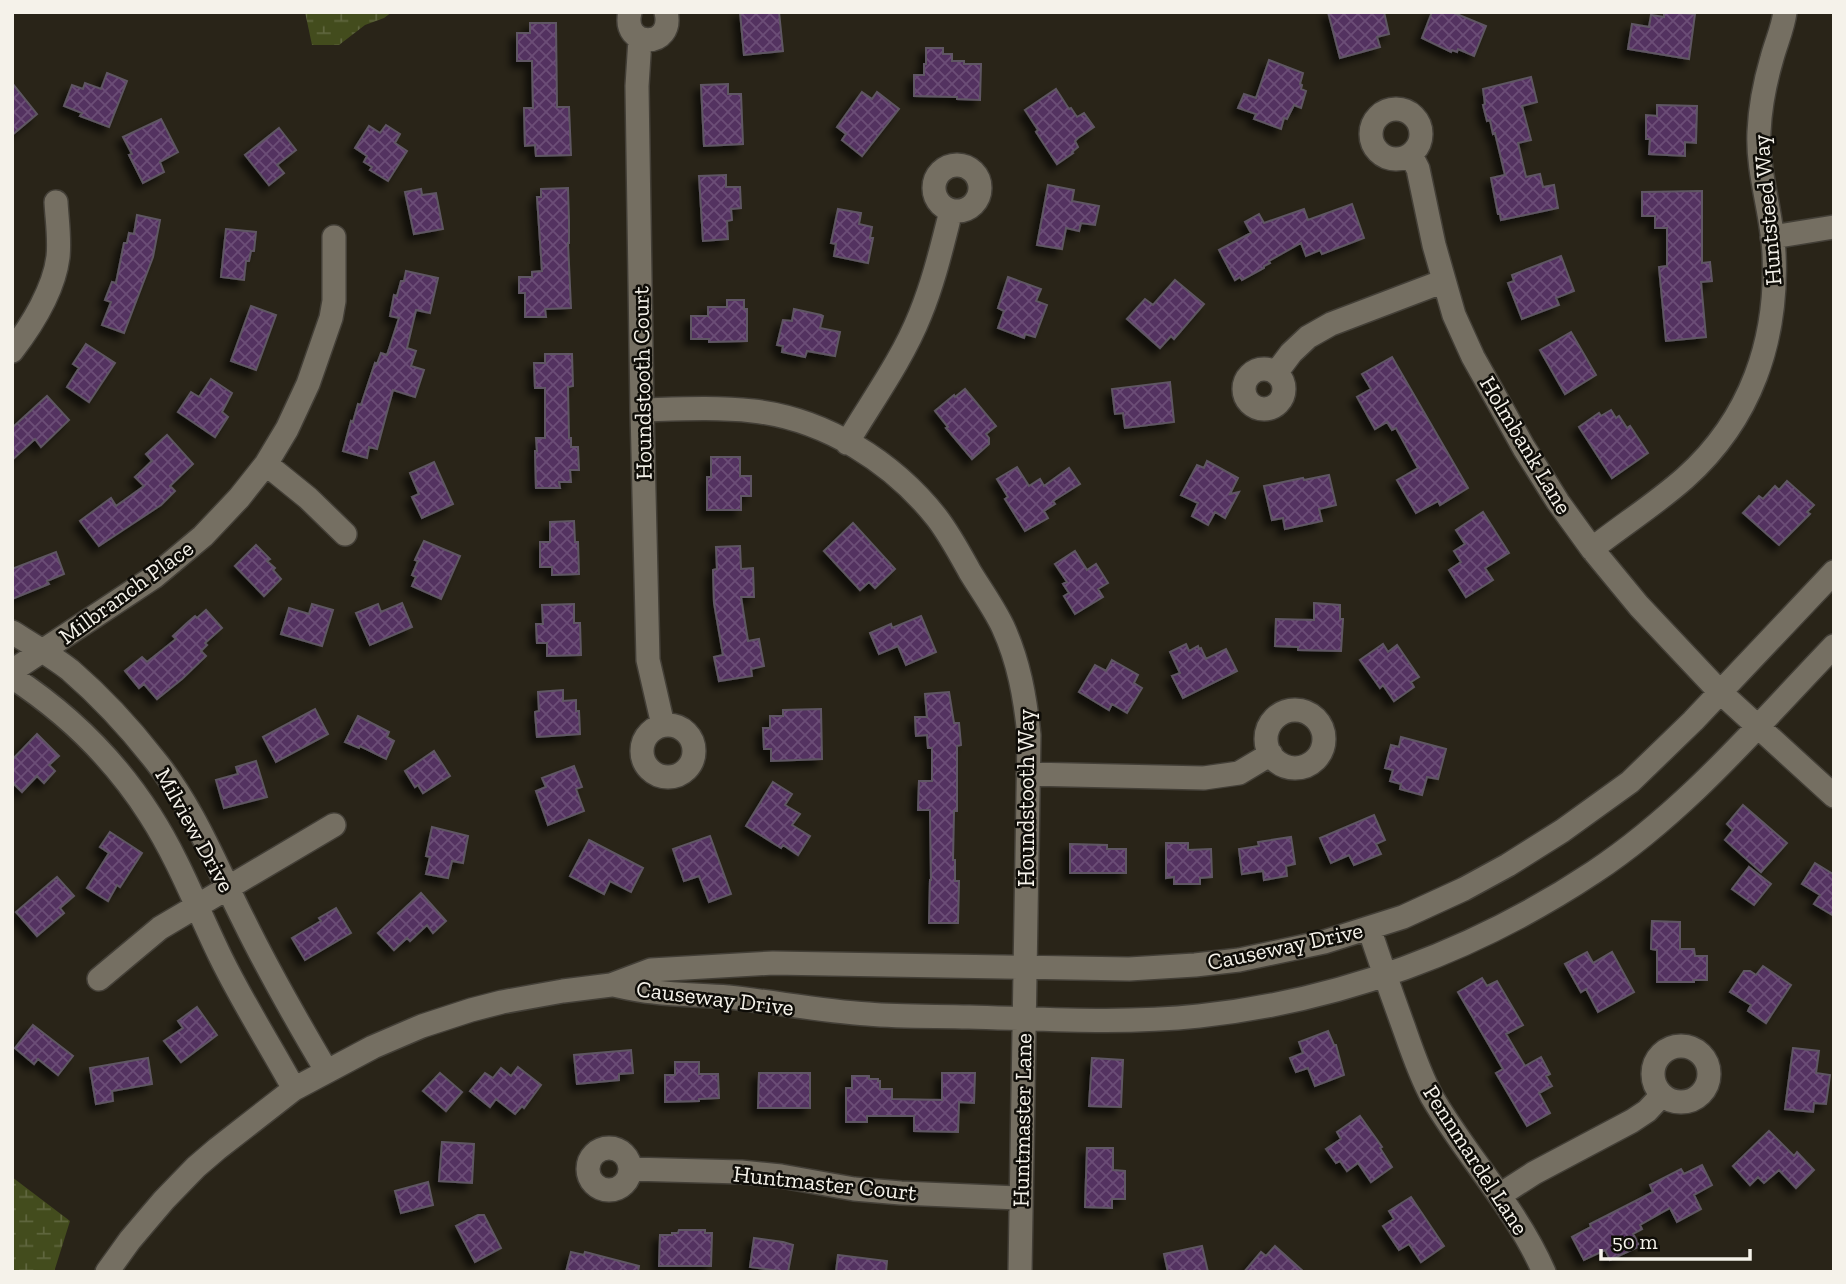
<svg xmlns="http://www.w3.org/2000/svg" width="1846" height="1284" font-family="'Zilla Slab',serif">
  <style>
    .wetland { fill: url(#wetland-marsh) }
    .building { fill: url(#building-cross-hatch); stroke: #5f5763; stroke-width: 2; filter: url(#shadow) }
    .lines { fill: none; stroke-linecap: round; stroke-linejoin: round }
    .minor-casing { stroke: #433f37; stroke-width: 26 }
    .minor { stroke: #756f62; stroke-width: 23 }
    .labels { text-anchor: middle; stroke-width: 5; stroke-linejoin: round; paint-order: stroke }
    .street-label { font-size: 23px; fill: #f5f2ea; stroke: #0f0d08 }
  </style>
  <defs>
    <pattern id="wetland-marsh" width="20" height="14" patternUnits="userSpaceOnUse" patternTransform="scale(1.75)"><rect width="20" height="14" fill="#434c1d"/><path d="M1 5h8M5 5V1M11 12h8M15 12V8" fill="none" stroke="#5f663e"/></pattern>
    <pattern id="building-cross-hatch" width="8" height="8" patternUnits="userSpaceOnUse" patternTransform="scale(1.75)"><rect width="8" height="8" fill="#533060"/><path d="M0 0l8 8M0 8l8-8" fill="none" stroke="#6c4e77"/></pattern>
    <filter id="shadow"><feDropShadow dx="-6" dy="6" stdDeviation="3.5" flood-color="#0009"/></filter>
  </defs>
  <rect width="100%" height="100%" fill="#292418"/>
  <path class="wetland" d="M305,12H392L384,18L365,25L339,45H312Z
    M12,1177L70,1221L54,1272H12Z"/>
  <path class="building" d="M740,12H779L783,51L744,55Z
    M1328,12H1384L1389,34L1377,37L1380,47L1340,58Z
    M1432,12H1452L1486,26L1474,56L1458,49L1457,52L1452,50L1451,52L1422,38Z
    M1664,12L1695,14L1689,59L1628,49L1632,24L1649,27L1651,15L1664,17Z
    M530,23H556L557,107H569L571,155L536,156L535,145L525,146L524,108H533L532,61H517V33H530Z
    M926,48H943V54H952V61H964V64H981L980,100L957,99V97L914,96V75H924V64H926Z
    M1269,60L1303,73L1300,84L1302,85L1301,89L1306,91L1301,108L1294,105L1287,119L1284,118L1281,129L1254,119L1256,114L1238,108L1244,94L1256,98Z
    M107,73L127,81L109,127L80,116L82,113L64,106L72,85L83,89L85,83L101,89Z
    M1531,77L1537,102L1522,106L1531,140L1518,143L1526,177L1540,174L1543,187L1554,185L1558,208L1501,220L1500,214H1498L1491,178L1505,175L1495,133L1493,134L1490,120L1487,121L1483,105L1485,104L1483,89Z
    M12,83L37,114L12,135Z
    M728,84V94H741L743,144L704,146L701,85Z
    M1056,89L1069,109L1071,108L1077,117L1084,113L1094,127L1078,138L1075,141L1078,147L1072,152L1073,153L1057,164L1036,132L1038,130L1025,110Z
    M862,92L872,99L877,92L899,109L862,156L842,140L846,134L837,127Z
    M1657,105L1697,106L1696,143L1685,142V156L1649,154L1650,139H1646V115L1657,116Z
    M161,119L178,152L160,162L164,172L143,183L129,155L132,154L123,137Z
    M386,125L400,134L395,143L407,151L388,181L370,170L372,167L364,162L367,156L355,148L369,126L380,133Z
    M279,128L296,150L277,165L284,173L269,185L245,155Z
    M726,175V187H740L741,208L731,209L732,220L727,221L728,239L703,241L699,176Z
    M1048,185L1074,190L1072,201L1099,206L1095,225L1081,223L1079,231L1066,228L1062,249L1037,245Z
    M568,188L569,221V243H568L571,308L545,309L546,317H525V293H519V277H532V272L542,271L537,197H541V189Z
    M421,189L422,195L436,193L443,229L414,234L405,192Z
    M1702,191V263L1710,262L1712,281L1701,282L1706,337L1666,341L1659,267L1667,266V228H1655V216H1642V192Z
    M1352,204L1364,238L1322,254L1320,250L1306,256L1301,243L1269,261L1270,263L1264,266V268L1242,280L1240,277L1235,280L1219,250L1251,233L1245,222L1259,214L1264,223L1304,209L1308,220Z
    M838,209L861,213L859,224L872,227L870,238H873L868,263L834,256L836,244L831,243Z
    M137,215L160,220L153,257L124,333L102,325L111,302L105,300L112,282L116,283L124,243H127L129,233L134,234Z
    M226,229L256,232L254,251H251L249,261H246L244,280L221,277Z
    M1561,256L1574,291L1556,298L1559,305L1522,319L1508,283L1514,281L1512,275Z
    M406,271L438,278L430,313L416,310L407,348L416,351L411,366L424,370L415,397L393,390L377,449L369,447L367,458L343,451L351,421L353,422L358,404L361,405L375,363L377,364L381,353L387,355L399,318L390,316L394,295L397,296L401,281H404Z
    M1008,277L1041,289L1036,301L1047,305L1035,337L1025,334L1024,338L998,328L1004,311L998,308Z
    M1175,280L1204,304L1174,339L1171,336L1160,348L1127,319L1145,299L1153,305Z
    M727,300H744V309H747V341L709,342V339H691V316H708V307H727Z
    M251,306L276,315L256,370L231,361Z
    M794,309L821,315L823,316L820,328L840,332L835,356L807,351L805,357L782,352L783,346L777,345L783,320L792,321Z
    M1571,332L1596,375L1565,394L1540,350Z
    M86,344L115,363L89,402L67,387L79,368L73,364Z
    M545,354H572L573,386L568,387L569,438H571V447H578L579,470H570L571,482H559L560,488H536L535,451H537L536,438H545V388H535L534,363H545Z
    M1392,357L1468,488L1440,505L1438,501L1416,513L1397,480L1418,468L1396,428L1392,430L1387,422L1375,429L1357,397L1371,389L1362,374Z
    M211,379L232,393L222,412L228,417L215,437L178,412L191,392L199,397Z
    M1170,382L1174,422L1125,428L1123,413L1115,414L1112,389Z
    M965,389L996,426L986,434L989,438V444L972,459L946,428L948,427L935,411L954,395L955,397Z
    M47,396L69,420L41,447L35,439L12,460V428Z
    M1611,410L1616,418L1619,416L1627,428L1630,426L1648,453L1612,478L1579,427L1599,413L1601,416Z
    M167,435L193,464L170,486L175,491L161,505L99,546L80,521L111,498L116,506L144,486L135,477L152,461L146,454Z
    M711,457H740V476H751V496H741V510H707V477H711Z
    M1207,461L1238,478L1230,494L1239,492L1225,518L1215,512L1208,525L1192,516L1198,503L1181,495L1197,465L1204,468Z
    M434,462L453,504L422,518L412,497L419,494L410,473Z
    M1017,467L1029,486L1040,479L1044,486L1069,468L1080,484L1053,501L1055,504L1044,511L1048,518L1025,531L1005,499L1008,497L997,479Z
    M1329,475L1336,505L1319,509L1322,521L1285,529L1283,518L1272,520L1264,486L1303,478L1304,480Z
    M1787,481L1814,505L1807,512L1810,514L1779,545L1743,513L1759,496L1763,499L1775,486L1779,490Z
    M1483,512L1509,553L1485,568L1493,580L1466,597L1449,570L1461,562L1454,551L1465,544L1456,530Z
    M574,521L575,542H578L579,574L552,575V567H540V542H550V522Z
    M853,523L895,569L875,588L869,582L860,590L824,551Z
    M424,541L460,556L441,599L412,586L416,577L412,575L418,561L415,560Z
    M256,545L270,559L267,561L275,568L273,570L281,579L264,596L235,566Z
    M740,546L741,569L753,568L754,597H741L748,641L759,639L764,666L751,669L752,676L719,681L714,657L723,655L714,603L713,570L717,569L716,547Z
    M1075,551L1087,570L1096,564L1108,583L1098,589L1103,597L1075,614L1064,596L1069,593L1063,584L1067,582L1055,564Z
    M56,552L64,574L47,581L49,584L12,599V569Z
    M402,603L412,627L370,645L356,613L378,604L381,612Z
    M1314,603L1340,605V619H1343L1341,651L1298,650V647L1275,646L1276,619L1314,620Z
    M312,604L333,610L322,646L281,634L289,608L309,614Z
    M574,604V623H580L581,655L547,656V643H537L536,624H543L542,605Z
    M206,610L222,628L205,643L207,645L201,651L206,656L182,679L157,699L144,684L139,688L125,671L142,657L147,662L176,639L173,636L187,623L195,616L197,618Z
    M921,616L936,652L906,665L898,646L879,654L870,633L891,624L892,628Z
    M1186,644L1189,651L1198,646L1199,649L1201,648L1206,659L1226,649L1237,671L1183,698L1172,676L1180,673L1170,652Z
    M1383,644L1388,652L1397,645L1419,677L1411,682L1414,687L1394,701L1383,685L1380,688L1360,660Z
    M1112,660L1138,675L1134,683L1142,688L1127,713L1112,704L1109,710L1079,692L1095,665L1106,671Z
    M563,690V701L576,700V711H579L580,734L537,737L535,712L539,711L538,692Z
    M949,692L954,723H959L961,745L957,746V811H954L953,860H955V881H959L958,923H929L930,880H931L930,810H918L919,781H932V748H928L927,735L916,736L915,717H927L925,694Z
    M315,709L328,734L276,762L263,737Z
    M821,709L822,759L771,761V749H764L763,728H770V716H783V710Z
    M358,716L389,732L387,737L394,741L386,759L360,746L359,748L345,742Z
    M37,734L59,756L49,765L55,771L44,783L37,776L22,792L12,782V760Z
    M1401,737L1446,749L1438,779L1427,777L1422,795L1400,789L1401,784L1390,781L1393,770L1385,768L1391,745L1399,747Z
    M434,751L450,776L423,793L418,785L415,787L405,771Z
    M256,761L267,797L224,808L216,780L238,774L236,767Z
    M574,766L582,787L576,789L584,811L548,825L536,791L546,787L542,778Z
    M773,782L792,794L785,805L800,814L792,825L810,836L798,855L783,845L781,848L746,826Z
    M1743,805L1787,843L1761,872L1725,840L1733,830L1727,824Z
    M1374,815L1385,840L1376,844L1381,854L1354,865L1349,855L1331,863L1320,838Z
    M432,827L468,836L463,863L452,861L448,878L426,874L430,857L426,856Z
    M110,832L142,853L120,887L117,885L108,901L87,888L109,853L100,847Z
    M710,836L731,894L709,902L699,876L684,881L673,849Z
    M1291,837L1295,864L1286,866L1287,876L1264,880L1263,871L1242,874L1239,849L1259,846L1258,842Z
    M589,840L643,868L631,892L610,881L604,894L570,876Z
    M1166,843H1188V850L1211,849L1212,877L1200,878V884H1174V877L1166,878Z
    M1070,844L1107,845V849H1126V873H1070Z
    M1815,863L1833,874L1834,872V916L1814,904L1820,895L1802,884Z
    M1749,867L1771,884L1754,905L1732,889Z
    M57,877L74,896L60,908L64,913L37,936L16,912Z
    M421,893L446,921L433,933L427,925L410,941L407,938L394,950L378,933Z
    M336,908L351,933L305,960L292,938L321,921L319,918Z
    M1652,921L1680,922V949H1694L1695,956H1707V980H1694V982H1657V950L1651,949Z
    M1587,952L1593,963L1612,952L1634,992L1598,1012L1586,989L1581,992L1565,964Z
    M1763,966L1791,985L1766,1023L1748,1011L1751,1005L1730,992L1744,971H1750L1756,975Z
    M1482,978L1487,986L1497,981L1523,1025L1506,1034L1525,1066L1541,1057L1550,1074L1546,1076L1552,1086L1539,1093L1550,1113L1527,1126L1496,1073L1503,1069L1458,992Z
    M197,1007L217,1035L181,1062L164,1041L183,1028L178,1021Z
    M33,1025L73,1056L58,1075L38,1059L34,1064L15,1048Z
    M1328,1031L1334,1045H1336L1344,1075L1315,1086L1308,1068L1296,1072L1290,1058L1303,1053L1299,1042Z
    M1793,1048L1819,1051L1816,1073L1830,1075L1826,1104L1814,1103L1813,1112L1785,1109Z
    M631,1050L633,1073L619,1074V1080L577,1084L574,1055Z
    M148,1058L152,1084L112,1091L113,1101L96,1104L90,1068Z
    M1092,1058L1123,1060L1121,1107L1089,1106Z
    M675,1062H699V1074H718L719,1098L699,1099V1101L665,1102V1075H675Z
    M518,1067L541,1085L524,1108L522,1106L515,1114L496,1099L490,1107L470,1091L485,1073L493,1078L501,1068L511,1076Z
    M440,1073L462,1092L446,1111L423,1091Z
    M759,1073H810V1108H758Z
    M942,1073H975L974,1103L959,1102L958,1132L914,1131V1116H867V1122H846V1088H852V1076H869V1079H878V1081H880V1089H892V1099L942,1100Z
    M1360,1116L1382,1147L1380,1148L1392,1167L1371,1182L1358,1163L1347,1171L1340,1161L1336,1163L1326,1149L1341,1139L1337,1132Z
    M1769,1131L1794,1156L1797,1152L1814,1170L1796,1188L1779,1170L1764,1183L1758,1177L1750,1185L1733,1166Z
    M442,1142L474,1144L472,1183L439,1181Z
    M1087,1148H1113V1170L1125,1171V1199H1112V1208L1085,1207Z
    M1702,1165L1712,1185L1694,1195L1701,1209L1677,1222L1670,1208L1640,1225L1642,1229L1633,1234L1640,1246L1610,1260L1605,1250L1584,1260L1572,1237L1591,1227L1590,1224L1604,1217L1653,1192L1650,1185L1681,1169L1684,1174Z
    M428,1182L433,1205L401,1213L395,1191Z
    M1411,1197L1444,1246L1421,1262L1409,1244L1399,1250L1383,1226L1394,1219L1389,1211Z
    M478,1215H484L501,1248L475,1262L456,1226Z
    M679,1230H705V1233H712L711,1266H659L660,1235H672V1233H678Z
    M754,1238L783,1242L793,1245L788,1272L750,1267Z
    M1202,1246L1208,1272H1168L1164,1254Z
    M1275,1246L1304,1272H1244L1261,1252L1266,1256Z
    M571,1252L584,1255L585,1252L639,1266L638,1272H566Z
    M838,1255L887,1261L886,1272H836Z"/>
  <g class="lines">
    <defs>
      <path id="minor" d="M630,12C621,49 675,49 666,12
        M640,39L637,86L642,410L648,660L663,725
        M1371 134a25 25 0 1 1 50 0a25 25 0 1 1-50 0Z
        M1411,155L1418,169L1434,245L1454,315L1473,357L1524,448L1558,502L1592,549L1639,606L1720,692L1834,796
        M934 188a23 23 0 1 1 46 0a23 23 0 1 1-46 0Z
        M1772,237L1834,227
        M12,351C32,325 54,289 58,257C60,239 57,220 56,202
        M1244 389a20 20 0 1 1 40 0a20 20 0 1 1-40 0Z
        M1276,373L1291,353L1308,337L1331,324L1444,281
        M642,410C679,409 716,407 753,411C825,419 893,462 937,518C950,535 960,554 970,572C981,590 994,608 1003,627C1019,662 1025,697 1029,735L1020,1272
        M847,443C872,401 902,360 920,315C934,281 942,246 951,211
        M266,464L308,498L345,534
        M1592,549C1621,526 1657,503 1685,478C1751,419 1778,340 1774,253C1772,212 1757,173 1759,132C1760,107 1765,82 1772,58C1776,43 1783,28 1785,12
        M12,632C31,644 52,656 70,670C100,696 129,727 154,759C194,808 216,866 244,921C269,972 297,1021 326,1070
        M12,671L154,577L203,536L239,498L266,464L287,429L308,384L331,318L334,301V237
        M12,677C67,713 115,760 150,815C179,860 198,911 221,958C243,1003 270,1045 294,1089
        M1266 739a29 29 0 1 1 58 0a29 29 0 1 1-58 0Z
        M642 751a26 26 0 1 1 52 0a26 26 0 1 1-52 0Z
        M1028,774L1204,778L1239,773L1271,754
        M1369,928C1380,961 1392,995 1404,1028C1412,1051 1420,1075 1432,1097C1467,1157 1516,1208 1544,1272
        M99,979L160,928L334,825
        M614,985C627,988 640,991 654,992C678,995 703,995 728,997C775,1002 821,1011 868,1014C902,1017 936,1016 969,1017C1045,1019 1123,1024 1199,1016C1340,1001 1475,951 1594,872C1686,811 1758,725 1834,646
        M1653 1074a28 28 0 1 1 56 0a28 28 0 1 1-56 0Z
        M588 1169a21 21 0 1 1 42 0a21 21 0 1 1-42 0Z
        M630,1169L741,1172L781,1176L854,1189L901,1193L1020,1198
        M1500,1195L1534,1173L1632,1121L1647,1111L1662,1095
        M107,1272L130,1240L164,1200L196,1167L217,1149L294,1089L373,1047L422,1026L471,1010L502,1002L563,991L611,985L651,970L773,963L1129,969L1195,965L1239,960L1324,942L1403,917L1464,889L1508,865L1562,831L1630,782L1693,721L1834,572"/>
    </defs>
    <use href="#minor" class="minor-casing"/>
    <use href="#minor" class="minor"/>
  </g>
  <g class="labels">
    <g class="street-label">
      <text transform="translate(1767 210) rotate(-95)" y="8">Huntsteed Way</text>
      <text transform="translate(642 383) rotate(-91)" y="8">Houndstooth Court</text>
      <text transform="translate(1526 445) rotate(59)" y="8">Holmbank Lane</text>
      <text transform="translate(126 592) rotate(-36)" y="8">Milbranch Place</text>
      <text transform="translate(1026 798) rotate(-90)" y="8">Houndstooth Way</text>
      <text transform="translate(195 830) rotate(61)" y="8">Milview Drive</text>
      <text transform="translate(1285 946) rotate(-12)" y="8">Causeway Drive</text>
      <text transform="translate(715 998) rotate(7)" y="8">Causeway Drive</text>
      <text transform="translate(1022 1120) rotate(-89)" y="8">Huntmaster Lane</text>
      <text transform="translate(1476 1160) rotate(57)" y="8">Pennmardel Lane</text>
      <text transform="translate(825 1183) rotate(6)" y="8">Huntmaster Court</text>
    </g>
  </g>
  <rect width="1846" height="1284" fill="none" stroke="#f5f2ea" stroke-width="28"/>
  <path d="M1601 1249v10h149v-10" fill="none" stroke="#f5f2ea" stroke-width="3.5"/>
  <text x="1612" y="1249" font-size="21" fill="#f5f2ea" stroke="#0f0d08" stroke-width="5" paint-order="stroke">50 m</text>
</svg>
